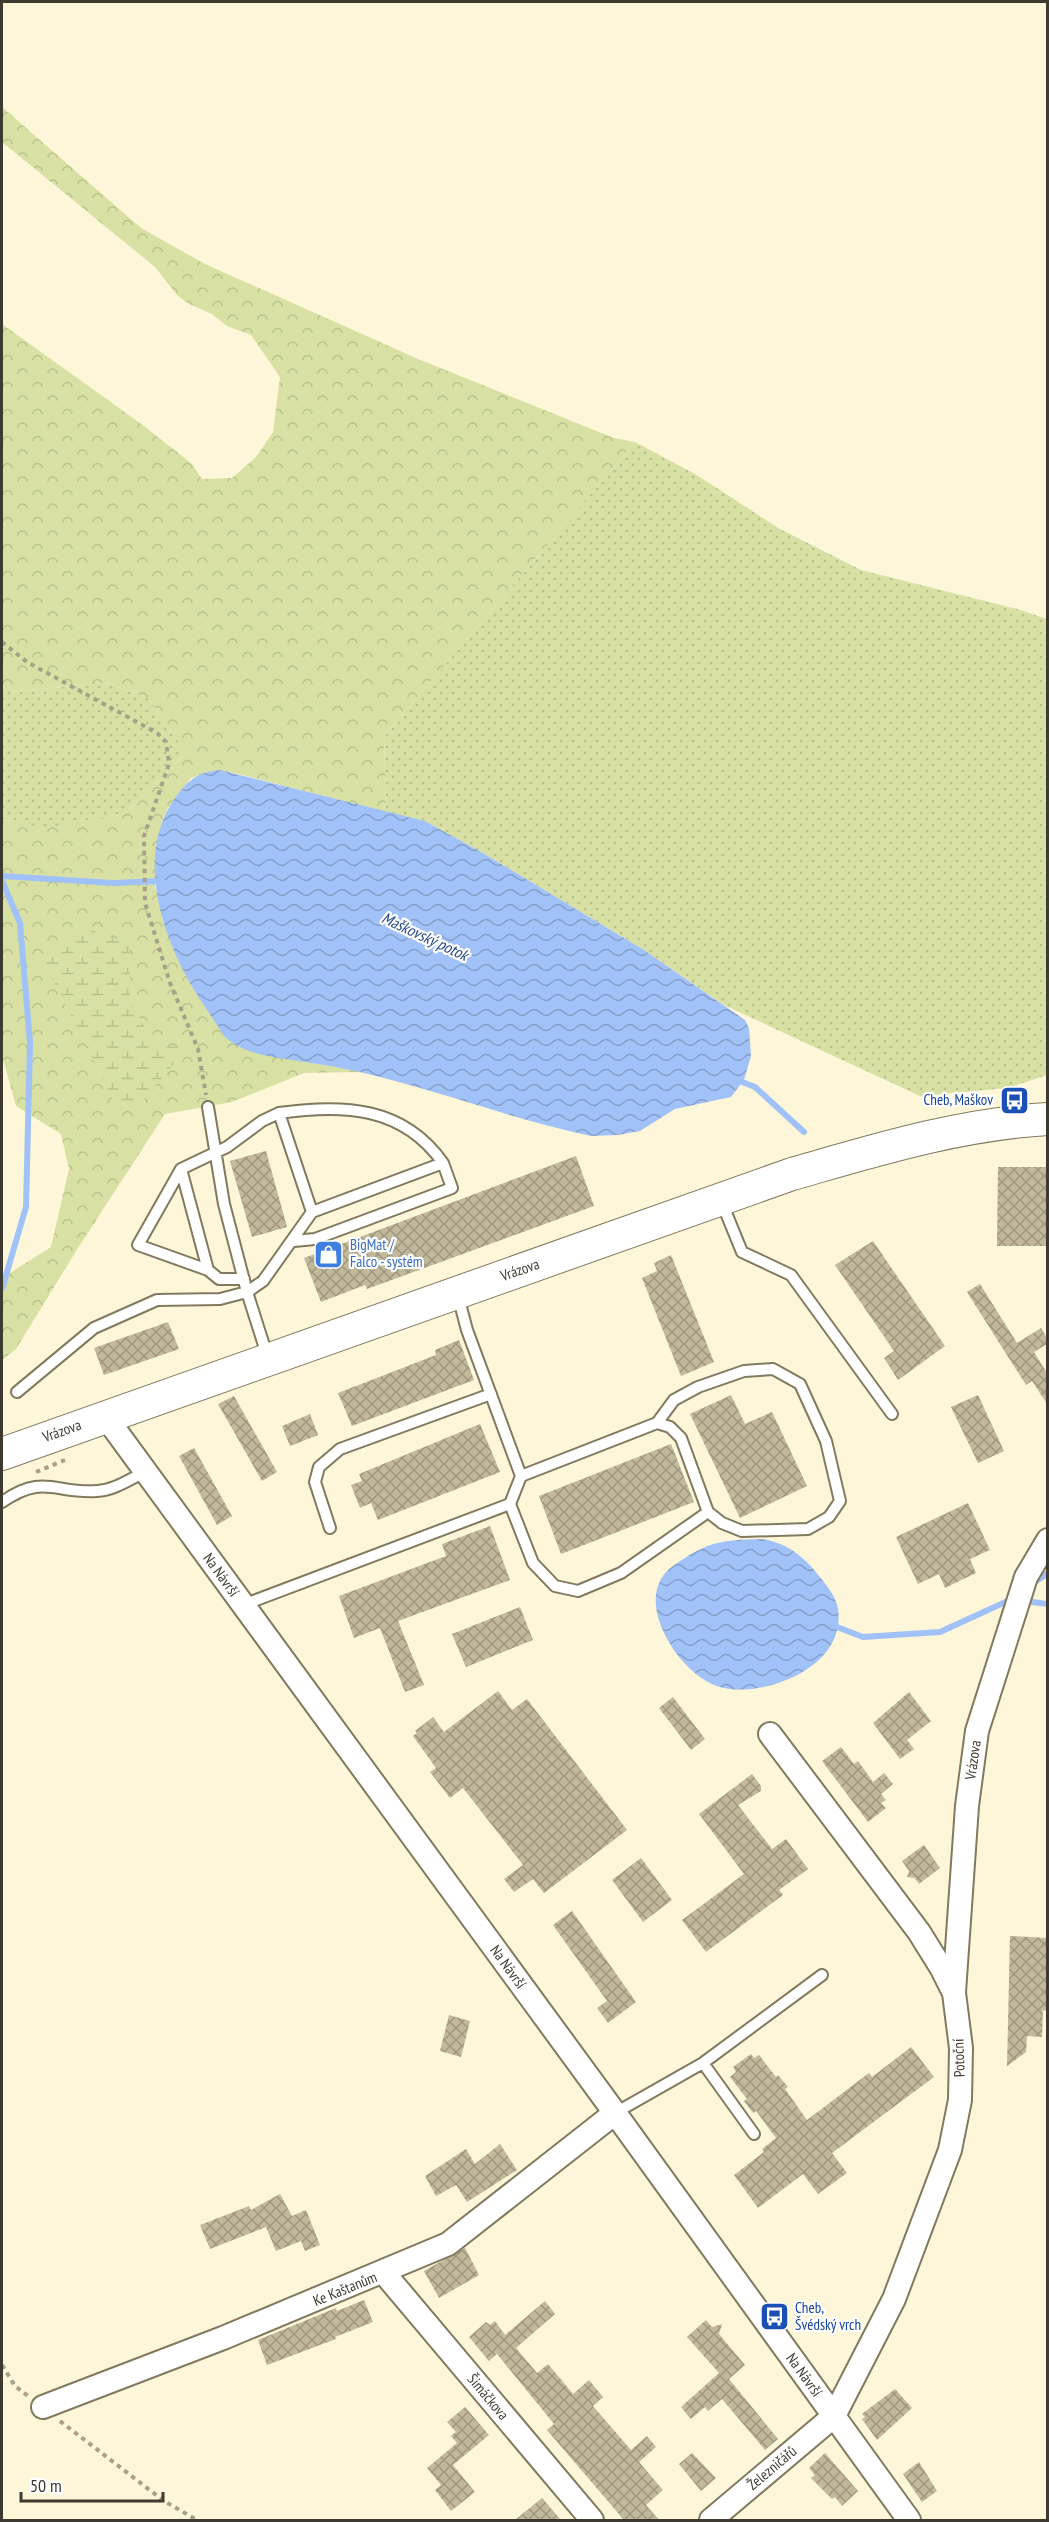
<svg xmlns="http://www.w3.org/2000/svg" width="1049" height="2522" font-family="'PT Sans Narrow',sans-serif">
  <style>
    .green { fill: url(#green-dots) }
    .forest { fill: url(#forest-crowns) }
    .wetland { fill: url(#wetland-marsh) }
    .water { fill: url(#water-waves) }
    .lines { fill: none; stroke-linecap: round; stroke-linejoin: round }
    .stream { stroke: #a1c2f8; stroke-width: 6 }
    .building { fill: url(#building-cross-hatch) }
    .lane-casing { stroke: #817a5f; stroke-width: 14 }
    .street-casing { stroke: #817a5f; stroke-width: 26 }
    .secondary-casing { stroke: #817a5f; stroke-width: 34 }
    .path { stroke: #a7a08b; stroke-width: 4; stroke-dasharray: 4.5 4.5; stroke-linecap: butt }
    .lane { stroke: #fff; stroke-width: 10 }
    .street { stroke: #fff; stroke-width: 22 }
    .secondary { stroke: #fff; stroke-width: 32 }
    .labels { text-anchor: middle; stroke-width: 4.5; stroke-linejoin: round; paint-order: stroke }
    .transit-label { font-size: 15px; fill: #164399; stroke: #fff; text-anchor: end }
    .shop-label { font-size: 15px; fill: #366cbe; stroke: #fff; text-anchor: start }
    .street-label { font-size: 15px; fill: #3e3a2f; stroke: #fff }
    .water-label { font-size: 16px; font-style: italic; fill: #244989; stroke: #fff }
  </style>
  <defs>
    <pattern id="green-dots" width="8" height="8" patternUnits="userSpaceOnUse" patternTransform="scale(1.5)"><rect width="8" height="8" fill="#d8e1a3"/><path d="M2 2h.1M6 6h.1" fill="none" stroke="#bac28d" stroke-width="1.8" stroke-linecap="round"/></pattern>
    <pattern id="forest-crowns" width="20" height="18" patternUnits="userSpaceOnUse" patternTransform="scale(1.5)"><rect width="20" height="18" fill="#d8e1a3"/><path d="M2 6a3 3 0 1 1 6 0M12 15a3 3 0 1 1 6 0" fill="none" stroke="#bac28d"/></pattern>
    <pattern id="wetland-marsh" width="20" height="14" patternUnits="userSpaceOnUse" patternTransform="scale(1.5)"><rect width="20" height="14" fill="#d8e1a3"/><path d="M1 5h8M5 5V1M11 12h8M15 12V8" fill="none" stroke="#bac28d"/></pattern>
    <pattern id="water-waves" width="16" height="10" patternUnits="userSpaceOnUse" patternTransform="scale(1.5)"><rect width="16" height="10" fill="#a1c2f8"/><path d="M0 5q4-4 8 0t8 0" fill="none" stroke="#859fc9"/></pattern>
    <pattern id="building-cross-hatch" width="8" height="8" patternUnits="userSpaceOnUse" patternTransform="scale(1.5)"><rect width="8" height="8" fill="#c1b99c"/><path d="M0 0l8 8M0 8l8-8" fill="none" stroke="#9e9780"/></pattern>
  </defs>
  <rect width="100%" height="100%" fill="#fef6d8"/>
  <path class="green" d="M635,442L695,474L780,529L861,570L1017,609L1047,619V1075L1008,1088L920,1096L724,1005L644,950L483,853L425,821L386,812L384,736Z
    M107,683L148,698L186,753L126,813L44,829L2,819V688L17,691Z"/>
  <path class="forest" d="M2,107L141,228L205,264L418,359L614,438L635,442L384,736L386,812L235,773L212,771L191,778L168,808L162,821L155,887L181,965L224,1036L306,1062L364,1072L304,1073L232,1102L165,1114L78,1248L16,1349L2,1360V1278L51,1247L69,1169L61,1134L16,1106L3,1059L2,819L44,828L126,813L186,753L148,698L107,683L17,691L2,688V324L140,423L191,463L202,479L232,478L257,456L273,432L280,377L251,335L227,326L212,314L189,304L177,295L155,267L2,142Z"/>
  <path class="wetland" d="M85,928L130,943V1003L156,1046L188,1047L140,1104L120,1113L40,954Z"/>
  <path class="water" d="M220,770L425,821L483,853L644,950L745,1020L749,1028L751,1056L744,1080L731,1097L675,1109L640,1131L618,1135L591,1136C496,1116 407,1077 311,1063C282,1058 246,1057 224,1036C213,1018 200,1001 190,983C160,930 137,855 173,801C186,782 196,772 220,770Z
    M762,1539C784,1542 801,1554 815,1571C824,1582 836,1595 838,1609C847,1665 769,1697 724,1688C686,1681 640,1615 661,1579C667,1569 675,1564 685,1558C712,1540 730,1540 762,1539Z"/>
  <g class="lines">
    <path class="stream" d="M2,876L113,883L162,881
      M2,881L20,923L30,1043L26,1207L2,1289
      M737,1080L755,1087L804,1132
      M1032,1584L1048,1573
      M1024,1601L1048,1604
      M837,1627L863,1637L940,1632L1012,1599"/>
  </g>
  <path class="building" d="M266,1151L287,1227L252,1237L230,1161Z
    M576,1156L594,1206L367,1289L365,1285L321,1302L304,1258Z
    M998,1167H1047V1246H997Z
    M873,1241L945,1346L898,1380L884,1358L894,1351L835,1265Z
    M671,1255L714,1362L681,1376L642,1278L657,1271L654,1263Z
    M980,1284L1017,1343L1041,1328L1047,1338V1344L1034,1352L1047,1373V1404L1032,1381L1026,1385L967,1292Z
    M168,1322L179,1349L104,1375L94,1348Z
    M459,1340L474,1380L352,1426L338,1393L436,1355L435,1350Z
    M731,1395L745,1424L772,1412L807,1486L740,1518L690,1414Z
    M978,1395L1004,1451L978,1463L951,1407Z
    M234,1396L277,1472L262,1481L218,1404Z
    M310,1414L318,1435L290,1446L282,1426Z
    M480,1424L500,1472L378,1520L371,1503L360,1508L351,1485L362,1481L359,1474Z
    M671,1444L694,1502L561,1554L539,1496Z
    M194,1448L232,1516L217,1525L179,1456Z
    M968,1503L990,1550L970,1559L976,1573L945,1588L939,1574L918,1584L896,1537Z
    M490,1526L510,1580L398,1621L424,1685L405,1692L380,1628L354,1638L339,1596L446,1556L442,1544Z
    M520,1607L533,1640L466,1667L452,1634Z
    M498,1691L512,1710L527,1699L627,1830L544,1893L533,1879L514,1892L504,1879L523,1865L463,1788L450,1798L430,1772L436,1768L413,1736L417,1733L415,1731L433,1717L444,1732Z
    M909,1692L931,1721L907,1740L914,1749L900,1759L873,1723Z
    M673,1697L705,1739L691,1750L659,1708Z
    M841,1747L854,1764L858,1761L873,1782L884,1773L893,1784L881,1794L886,1800L881,1803L886,1808L868,1822L822,1761Z
    M752,1774L761,1786V1791L738,1805L772,1849L786,1839L808,1869L779,1890L783,1895L706,1952L682,1920L744,1874L699,1814Z
    M924,1845L940,1868L919,1884L915,1878L907,1877L909,1871L902,1861Z
    M641,1858L672,1900L643,1922L612,1880Z
    M572,1911L636,2002L608,2023L597,2008L607,2001L553,1925Z
    M1010,1936L1047,1938V2011L1043,2010L1042,2037L1027,2036L1026,2052L1007,2066Z
    M449,2015L470,2021L461,2057L440,2051Z
    M911,2047L934,2077L832,2153L847,2173L818,2194L803,2174L758,2208L734,2175L764,2152L762,2149L776,2138L756,2111L753,2113L744,2101L747,2099L730,2077L736,2072L733,2067L751,2054L754,2058L759,2055L776,2077L778,2075L788,2087L785,2089L807,2120L869,2073L872,2077Z
    M500,2144L517,2170L467,2202L456,2185L436,2196L425,2176L466,2149L475,2164Z
    M280,2194L292,2216L306,2210L320,2245L305,2251L301,2241L276,2251L266,2227L210,2249L200,2225L249,2206L251,2210Z
    M465,2248L479,2275L439,2298L424,2271Z
    M364,2300L373,2322L335,2337L336,2339L267,2365L258,2340L336,2308L337,2311Z
    M545,2301L555,2314L516,2348L537,2373L548,2364L573,2394L589,2380L603,2397L593,2406L631,2450L647,2436L656,2447L639,2462L663,2490L646,2505L659,2520H624L547,2430L554,2424L497,2354L489,2361L469,2337L486,2322L490,2325L495,2321L505,2335Z
    M706,2320L712,2327L722,2324L719,2334L745,2365L729,2379L778,2439L765,2450L722,2399L708,2411L705,2407L691,2419L681,2407L719,2373L687,2337Z
    M895,2389L912,2408L877,2440L862,2419L865,2417L862,2414Z
    M465,2407L489,2435L453,2465L475,2492L451,2511L435,2490L441,2485L427,2468L457,2443L451,2436L456,2432L447,2422Z
    M692,2453L716,2478L701,2491L679,2464Z
    M825,2453L858,2491L842,2506L835,2497L832,2499L811,2478L815,2475L809,2468Z
    M919,2462L937,2491L922,2502L903,2474Z
    M542,2498L561,2520H515Z"/>
  <g class="lines">
    <defs>
      <path id="lane" d="M181,1169L227,1147L262,1121L279,1113
        M722,1203L742,1252L791,1275L892,1414
        M312,1212L279,1113C343,1104 403,1106 443,1163
        M208,1270L181,1169L138,1245L208,1270L219,1279H244
        M458,1296L467,1330L521,1476
        M268,1358L247,1292L263,1281L312,1212L443,1163L452,1188L315,1239L294,1241
        M17,1392L94,1328L157,1300L220,1299L247,1292L224,1204L208,1107
        M657,1423L670,1427L681,1438L708,1512L621,1573L578,1591L555,1586L533,1563L510,1504L521,1476Z
        M657,1423L674,1400L698,1387L744,1371L773,1369L800,1384L826,1441L840,1501L829,1517L808,1529L742,1531L722,1523L708,1512
        M2,1502C44,1473 55,1494 97,1491C115,1490 130,1479 145,1472
        M330,1528L315,1482L319,1467L340,1449L491,1394
        M243,1605L510,1504
        M703,2063L754,2134
        M615,2113L703,2063L822,1975"/>
      <path id="street" d="M105,1416L615,2113L909,2520
        M954,1992L967,1806L977,1731L1026,1577L1048,1540
        M384,2273L592,2520
        M43,2407L223,2338L448,2244L615,2113
        M711,2520L834,2416L894,2299L950,2150L960,2100L961,2048L954,1993L942,1969L919,1932L770,1734"/>
      <path id="secondary" d="M2,1454L792,1174C876,1150 960,1124 1048,1119"/>
    </defs>
    <use href="#lane" class="lane-casing"/>
    <use href="#street" class="street-casing"/>
    <use href="#secondary" class="secondary-casing"/>
    <path class="path" d="M2,642L27,662L157,733L166,742L169,764L144,836L145,903L170,983L198,1049L206,1095
      M36,1472L65,1460
      M2,2365L15,2386L28,2396
      M60,2421L164,2501L197,2520"/>
    <use href="#lane" class="lane"/>
    <use href="#street" class="street"/>
    <use href="#secondary" class="secondary"/>
  </g>
  <defs>
    <symbol id="bus-square" viewBox="-11 -11 22 22"><rect x="-9" y="-9" width="18" height="18" rx="4" fill="#1a4fb4" stroke="#fff"/><path d="M-5-6H5V4H4V6H2V4H-2V6H-4V4H-5ZM-3.5-4V0h7V-4ZM-3.5 1.2v1.5H-2V1.2ZM2 1.2v1.5H3.5V1.2Z" fill="#fff"/></symbol>
    <symbol id="shop-square" viewBox="-11 -11 22 22"><rect x="-9" y="-9" width="18" height="18" rx="4" fill="#3f7fe0" stroke="#fff"/><path d="M-5-2.5h2.3a2.7 3.5 0 0 1 5.4 0H5L5.5 6h-11ZM-1.5-2.5h3a1.5 2.3 0 0 0-3 0Z" fill="#fff"/></symbol>
  </defs>
  <g fill-rule="evenodd">
    <use href="#bus-square" x="998" y="1084" width="33" height="33"/>
    <use href="#shop-square" x="312" y="1238" width="33" height="33"/>
    <use href="#bus-square" x="758" y="2300" width="33" height="33"/>
  </g>
  <g class="labels">
    <g class="transit-label">
      <text x="993" y="1105">Cheb, Maškov</text>
      <text x="795" y="2313" text-anchor="start">Cheb,<tspan x="795" dy="17">Švédský vrch</tspan></text>
    </g>
    <g class="shop-label">
      <text x="350" y="1250">BigMat /<tspan x="350" dy="17">Falco - systém</tspan></text>
    </g>
    <g class="street-label">
      <text transform="translate(520 1270) rotate(-19)" y="5">Vrázova</text>
      <text transform="translate(62 1431) rotate(-20)" y="5">Vrázova</text>
      <text transform="translate(221 1575) rotate(54)" y="5">Na Návrší</text>
      <text transform="translate(973 1760) rotate(-82)" y="5">Vrázova</text>
      <text transform="translate(508 1967) rotate(54)" y="5">Na Návrší</text>
      <text transform="translate(959 2058) rotate(-92)" y="5">Potoční</text>
      <text transform="translate(345 2289) rotate(-22)" y="5">Ke Kaštanům</text>
      <text transform="translate(804 2375) rotate(54)" y="5">Na Návrší</text>
      <text transform="translate(488 2397) rotate(50)" y="5">Šimáčkova</text>
      <text transform="translate(772 2468) rotate(-40)" y="5">Železničářů</text>
    </g>
    <g class="water-label">
      <text transform="translate(425 936) rotate(25)" y="6">Maškovský potok</text>
    </g>
  </g>
  <rect width="1049" height="2522" fill="none" stroke="#3e3a2f" stroke-width="6"/>
  <path d="M21 2492v9h142v-9" fill="none" stroke="#3e3a2f" stroke-width="3"/>
  <text x="30" y="2492" font-size="18" fill="#3e3a2f" stroke="#ffffff" stroke-width="4.5" paint-order="stroke">50 m</text>
</svg>
